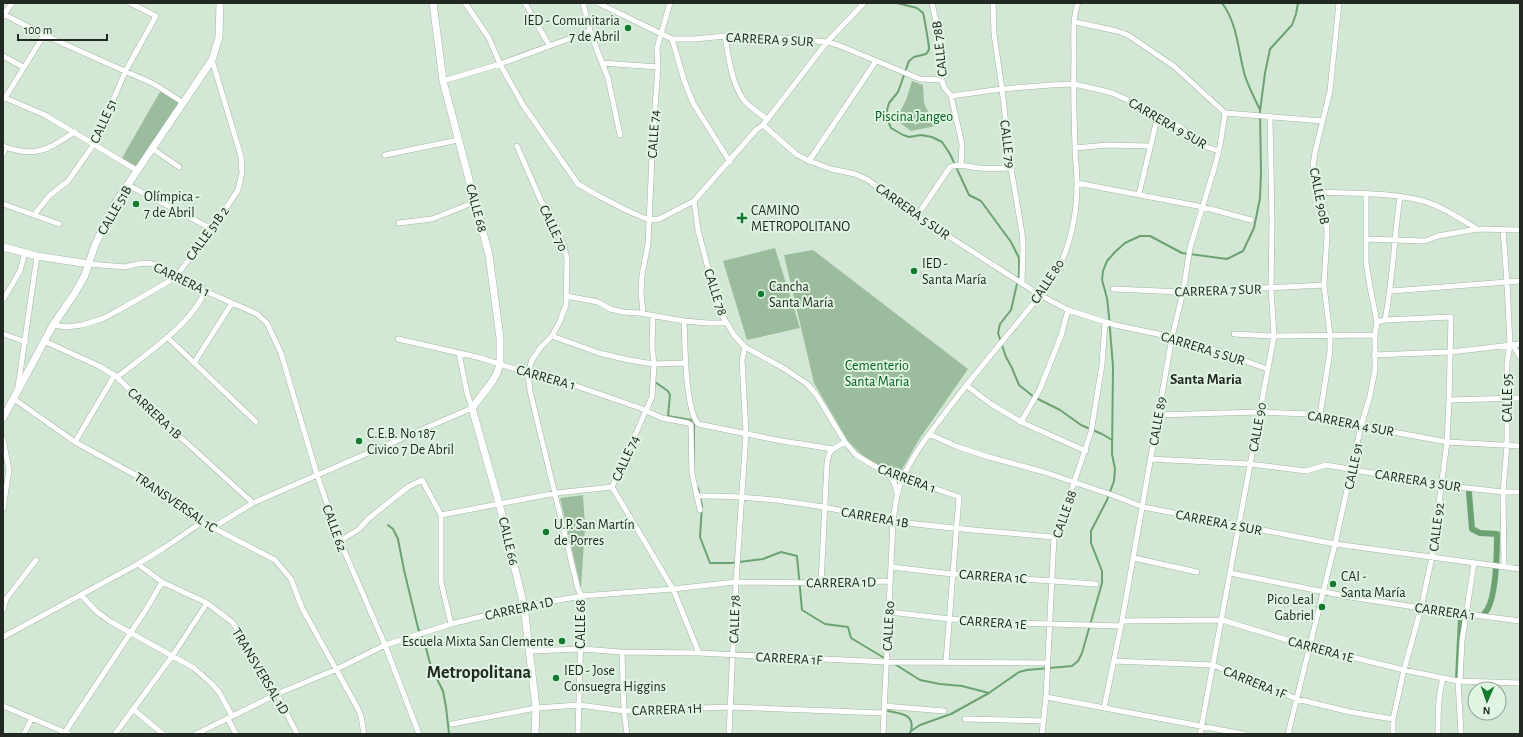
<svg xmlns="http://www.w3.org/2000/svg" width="1523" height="737" font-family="'Alegreya Sans',sans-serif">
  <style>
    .green { fill: #9bbc9d }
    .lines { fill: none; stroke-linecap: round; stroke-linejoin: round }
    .stream { stroke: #6ca272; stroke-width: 2 }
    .canal { stroke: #6ca272; stroke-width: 6 }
    .street-casing { stroke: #a2b5a3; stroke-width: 6 }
    .secondary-casing { stroke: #a2b5a3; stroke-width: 8 }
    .street { stroke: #fff; stroke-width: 5 }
    .secondary { stroke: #fff; stroke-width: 7 }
    .poi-dot { fill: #127b30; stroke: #e0f5e1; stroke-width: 1.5 }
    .labels { text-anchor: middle; stroke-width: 4; stroke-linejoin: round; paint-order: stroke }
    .poi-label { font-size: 14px; fill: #222922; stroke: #e0f5e1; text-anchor: start }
    .street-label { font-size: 14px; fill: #222922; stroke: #e0f5e1 }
    .park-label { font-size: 14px; fill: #035d1f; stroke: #e0f5e1 }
    .neighbourhood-label { font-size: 15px; font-weight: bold; fill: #222922; stroke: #e0f5e1 }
    .district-label { font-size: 18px; font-weight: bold; fill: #222922; stroke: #e0f5e1 }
  </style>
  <rect width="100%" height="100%" fill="#d3e8d4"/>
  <path class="green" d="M912,81L923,85L924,103L935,126L911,131L896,120L906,100Z
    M161,90L179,102L137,168L122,158Z
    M775,248L800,328L747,340L723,261Z
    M813,250L968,369L920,438L901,471L881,467L864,457L848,441L814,383L784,255Z
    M583,495L585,527L581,588L560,498Z"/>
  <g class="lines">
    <path class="stream" d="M897,3L917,8L923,13C924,15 929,46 929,48C929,52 928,51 926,54L914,57L909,61L898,92L889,103L887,110L888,121L891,128L903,135L909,137L921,135L932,137L942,142L950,154L969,195L981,201L1011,242L1019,258V275L1011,310L1000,324L998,333L1006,357L1012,368L1019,385L1034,397L1060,410L1081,425L1102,434L1112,440
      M1222,3C1238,24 1238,52 1245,76C1249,88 1255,99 1260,110
      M655,382L668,391L670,395L668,416L691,420L694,422V470
      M698,488L702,506L700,537L710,563H731L763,559L781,552L797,556L802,610L825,624L848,627L851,638L886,659
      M388,525L393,529L398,539L404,570L418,628L425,644L431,667L443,691L446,707L449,734
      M893,663L920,680L940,684L962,686L989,693
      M888,711C901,714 915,714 911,731
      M909,734L911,731L920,725L951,714L989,693L1019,672L1027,670L1072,666L1078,661L1082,653L1102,583V571L1091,543V531L1107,500L1114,481L1115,469L1112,454L1113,367L1109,316L1107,298L1102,280L1103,271L1107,261L1115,252L1125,243L1140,236H1150L1182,253L1227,259L1243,251L1254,228L1260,198L1261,172L1260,111L1265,73L1270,49L1292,25L1296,14L1298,3"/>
    <path class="canal" d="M1469,493L1472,529L1480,533L1497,534C1497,551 1497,602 1484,614
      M1458,679L1461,618"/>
    <defs>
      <path id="street" d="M465,3L489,38L500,64L523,105L578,184L595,194L628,211L649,220L659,219L694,201L756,130L763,125L827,42L864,3
        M525,3L549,45
        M583,3L590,31L602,63L608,78L620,135
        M598,3L672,39H695L725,36H758L827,42L838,45L920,79L942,80
        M932,3L939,35V61L942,80L944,87L951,96L962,144L961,165
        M993,3L994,34L1002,89L1011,168L1022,233L1023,246L1022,284
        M3,14L44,35L154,84L182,102
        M3,16L12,3
        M1075,22L1117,31L1128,35L1175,67L1225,113L1323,121
        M725,36C728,55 732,84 743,99C749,107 759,113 767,119
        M672,39L684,80L693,103L730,162
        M3,56L23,67
        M602,63L658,67
        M443,81L500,64L590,31
        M951,96L1002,89L1051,85L1074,84L1100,90L1112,93L1146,108L1182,128L1201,145L1219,151
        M3,97L45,115L138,171
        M5,98L44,35
        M763,125L796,154L809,161L831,169L855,174L868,180L917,216L945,234L1040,295L1068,310L1115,325L1172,337L1215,350L1267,369
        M3,146C36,159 48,149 75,132
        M517,146L541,201L557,229L564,246L567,259L566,305L560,321L552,336L541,347L532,360L528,373L530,391L578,589L582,596L578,734
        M1075,148L1107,145L1150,146
        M153,149L179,167
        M3,154L6,147
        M385,155L458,140
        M809,161L876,61
        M1077,183L1203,207L1251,220
        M128,185L212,229
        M1319,192C1353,194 1389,192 1423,201C1439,205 1463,220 1477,229
        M1139,194L1158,115
        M694,201L698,230L719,310L734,335L745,347L785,369L807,384L816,394L845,442L856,455L888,474L903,477L959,497L946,661
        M3,204L59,224
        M34,215L49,196L68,181L94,144L126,70L156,16L130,3
        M917,216L950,167C959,163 969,167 979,168C989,169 1000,168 1011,168
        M399,223L432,219L475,202
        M1503,230L1507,282L1510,345L1507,363V445L1503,492L1504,567
        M1366,239L1425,241L1438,236L1477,229L1520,230
        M89,264L125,267L137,264L150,263L161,267L205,291L257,314L267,323L281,353L317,475L340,541L385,645L419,734
        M1113,289L1183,292L1324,285
        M1391,291L1520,281
        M566,296L598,302L610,309L623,312L639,313L684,321L708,323H726
        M3,300L20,271L25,252
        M643,313L641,293L642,275L648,244L653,135L658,67L657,48L670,3
        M1385,320C1393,280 1394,238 1400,197
        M684,321C685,343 685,408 698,424L782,441L833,449L845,442
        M1377,322L1385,320L1451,317L1449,400L1447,442L1432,557L1421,608L1404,670L1393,719V734
        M53,325L66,327L82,325L102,319L119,310L168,282L177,275L212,229L238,190L242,173L241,156L212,60
        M3,334L26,342
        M1234,334L1274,336L1375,335
        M552,336L599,353L629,360L654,364L685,363
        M167,337L256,422
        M398,339L481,358L528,373L559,380L640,408L662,418L688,423L691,425L692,474L700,510
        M44,341L99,366L117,377L146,406L253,503
        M1513,345L1520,357
        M1374,355L1450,352L1520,344
        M194,363L232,303
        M117,377C145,355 192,324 205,291
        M966,385L991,404L1021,422L1086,451
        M18,387L37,256
        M14,399L75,442L139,477L202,522L275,560L291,579L302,608L357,707L361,716L364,734
        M1449,400L1520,398
        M1157,415L1259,412L1308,414L1320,415L1361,426L1447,442L1520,446
        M1320,415L1330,351V335L1324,285L1327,234L1326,215L1316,182L1313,165L1315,152L1330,91L1339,3
        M1021,422L1040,389L1061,336L1068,310
        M929,434L958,447L989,457L1044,472L1115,496L1143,507L1335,544L1520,569
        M3,439L9,470L3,509
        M75,442L114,376
        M1150,459L1250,464L1306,471L1326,465L1441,485L1503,492H1520
        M888,474L894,482L897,493
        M612,487L673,589L699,653
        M612,487L652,397L654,364L652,345L653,315
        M697,496C739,495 782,500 823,507C847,511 871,518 895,521C948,529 1001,532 1054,537
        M441,515L556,493L612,487
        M212,528L253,503L472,408L467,393L459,353
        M340,541L359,529L368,519L408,487L422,480L441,515V582L451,624
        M1134,558L1197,572
        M138,564L162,582L207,603L232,622L240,633L277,694L297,734
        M891,567L953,574L1096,584
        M1230,573L1350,597L1421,608L1520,621
        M821,583L827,463L829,454L833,449
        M81,595L96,611L111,622L194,668L211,683L219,692L232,716
        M3,610L6,599L36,560
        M889,612L950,619L1013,623L1121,626
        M1122,621L1222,620L1311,647L1404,670L1458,681L1520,683
        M3,637L138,564L164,548L202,522
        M530,651L581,649L622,652L699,653L886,662L1048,663
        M622,652L624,711L627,734
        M1114,661L1213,665L1297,699L1350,712L1393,719
        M1458,681L1461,734
        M1460,681L1462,641L1474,563
        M1046,697L1243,734
        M3,706L69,734
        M884,706L944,711
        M1104,708L1122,621L1172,337L1183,292L1190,248L1215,166L1220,146L1225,113
        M134,710L163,734
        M228,719L236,734
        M965,719L1043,721
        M452,724L536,708L579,705L624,711L729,707L883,713
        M65,732L147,608L162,582
        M24,734L32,718
        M115,734L173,655L207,603
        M196,734L277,694L337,669L385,645L451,624L524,606L582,596L673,589L736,582L821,583L890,581
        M729,734L736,582L746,433L742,360L745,347
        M883,734L893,521C895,508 896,495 901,482C911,457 929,434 945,413C980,366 1019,323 1054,277C1070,248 1077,216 1077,183C1077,171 1075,158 1075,146C1074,117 1073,87 1074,58C1074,40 1072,20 1078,3
        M1042,734L1046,697L1054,537L1061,521L1091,432L1102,365L1105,322
        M1200,734L1274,336L1271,288L1272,223L1270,116
        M1288,734L1335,544L1361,426L1370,396L1375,370V335L1377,322L1370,287L1366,262V194
        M1438,734C1438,715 1438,696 1443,678"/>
      <path id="secondary" d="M433,3L443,81L489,255L500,338V364L497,373L492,382L472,408L499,503L524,606L536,708L535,734
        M3,247L37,256L89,264
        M3,418L53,325L75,293L85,275L95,245L114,205L212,60L219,37L220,3"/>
    </defs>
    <use href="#street" class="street-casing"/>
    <use href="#secondary" class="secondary-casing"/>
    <use href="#street" class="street"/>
    <use href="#secondary" class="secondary"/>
  </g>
  <g class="poi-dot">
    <circle cx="628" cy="28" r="4"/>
    <circle cx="136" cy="204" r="4"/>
    <path d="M740 212h4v4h4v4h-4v4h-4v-4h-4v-4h4z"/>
    <circle cx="914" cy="271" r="4"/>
    <circle cx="761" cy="294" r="4"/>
    <circle cx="359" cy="441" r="4"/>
    <circle cx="546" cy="532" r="4"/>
    <circle cx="1333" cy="584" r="4"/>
    <circle cx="1322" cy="607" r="4"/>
    <circle cx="562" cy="641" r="4"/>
    <circle cx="556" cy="678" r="4"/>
  </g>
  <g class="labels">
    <g class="poi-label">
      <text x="620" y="25" text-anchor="end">IED - Comunitaria<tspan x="620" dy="16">7 de Abril</tspan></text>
      <text x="144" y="201">Olímpica -<tspan x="144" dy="16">7 de Abril</tspan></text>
      <text x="751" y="215">CAMINO<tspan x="751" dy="16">METROPOLITANO</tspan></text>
      <text x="922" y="268">IED -<tspan x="922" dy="16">Santa María</tspan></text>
      <text x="769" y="291">Cancha<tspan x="769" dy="16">Santa María</tspan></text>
      <text x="367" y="438">C.E.B. No 187<tspan x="367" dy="16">Civico 7 De Abril</tspan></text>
      <text x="554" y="529">U.P. San Martín<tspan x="554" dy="16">de Porres</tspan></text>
      <text x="1341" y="581">CAI -<tspan x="1341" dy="16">Santa María</tspan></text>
      <text x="1314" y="604" text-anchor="end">Pico Leal<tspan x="1314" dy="16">Gabriel</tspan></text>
      <text x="554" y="646" text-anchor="end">Escuela Mixta San Clemente</text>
      <text x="564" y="675">IED - Jose<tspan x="564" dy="16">Consuegra Higgins</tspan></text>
    </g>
    <g class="street-label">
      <text transform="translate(770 39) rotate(3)" y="5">CARRERA 9 SUR</text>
      <text transform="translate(939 49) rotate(-96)" y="5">CALLE 78B</text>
      <text transform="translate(103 121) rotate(-66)" y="5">CALLE 51</text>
      <text transform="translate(1168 123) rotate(30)" y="5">CARRERA 9 SUR</text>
      <text transform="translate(653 134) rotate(-87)" y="5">CALLE 74</text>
      <text transform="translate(1008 144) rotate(83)" y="5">CALLE 79</text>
      <text transform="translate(1320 196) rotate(79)" y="5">CALLE 90B</text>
      <text transform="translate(477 208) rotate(75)" y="5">CALLE 68</text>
      <text transform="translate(114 210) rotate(-60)" y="5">CALLE 51B</text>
      <text transform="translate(913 211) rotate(35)" y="5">CARRERA 5 SUR</text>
      <text transform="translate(554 228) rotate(65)" y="5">CALLE 70</text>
      <text transform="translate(207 233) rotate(-54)" y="5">CALLE 51B 2</text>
      <text transform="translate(182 279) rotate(26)" y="5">CARRERA 1</text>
      <text transform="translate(1047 281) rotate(-57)" y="5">CALLE 80</text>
      <text transform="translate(1218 290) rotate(-2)" y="5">CARRERA 7 SUR</text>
      <text transform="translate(716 292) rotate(72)" y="5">CALLE 78</text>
      <text transform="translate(1203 348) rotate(17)" y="5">CARRERA 5 SUR</text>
      <text transform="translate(546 377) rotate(16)" y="5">CARRERA 1</text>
      <text transform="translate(1507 398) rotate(-90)" y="5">CALLE 95</text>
      <text transform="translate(155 413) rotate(43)" y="5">CARRERA 1B</text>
      <text transform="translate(1157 421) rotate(-80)" y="5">CALLE 89</text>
      <text transform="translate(1351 423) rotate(11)" y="5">CARRERA 4 SUR</text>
      <text transform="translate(1257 427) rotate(-80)" y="5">CALLE 90</text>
      <text transform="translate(625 458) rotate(-66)" y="5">CALLE 74</text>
      <text transform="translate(1353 466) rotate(-78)" y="5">CALLE 91</text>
      <text transform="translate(907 478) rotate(20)" y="5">CARRERA 1</text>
      <text transform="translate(1418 480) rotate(9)" y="5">CARRERA 3 SUR</text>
      <text transform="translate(176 502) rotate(34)" y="5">TRANSVERSAL 1C</text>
      <text transform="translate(1064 514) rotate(-71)" y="5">CALLE 88</text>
      <text transform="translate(875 517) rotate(10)" y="5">CARRERA 1B</text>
      <text transform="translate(1219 522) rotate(11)" y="5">CARRERA 2 SUR</text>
      <text transform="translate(1436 527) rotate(-83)" y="5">CALLE 92</text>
      <text transform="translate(335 528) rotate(70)" y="5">CALLE 62</text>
      <text transform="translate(509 541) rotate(77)" y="5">CALLE 66</text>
      <text transform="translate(993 576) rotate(4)" y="5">CARRERA 1C</text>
      <text transform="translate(841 582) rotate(-1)" y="5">CARRERA 1D</text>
      <text transform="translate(519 608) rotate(-12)" y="5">CARRERA 1D</text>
      <text transform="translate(1445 611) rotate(8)" y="5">CARRERA 1</text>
      <text transform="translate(734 619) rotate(-88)" y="5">CALLE 78</text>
      <text transform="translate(993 622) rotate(4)" y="5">CARRERA 1E</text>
      <text transform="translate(580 624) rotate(-90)" y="5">CALLE 68</text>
      <text transform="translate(888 626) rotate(-87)" y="5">CALLE 80</text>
      <text transform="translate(1321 649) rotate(15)" y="5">CARRERA 1E</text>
      <text transform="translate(789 658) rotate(3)" y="5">CARRERA 1F</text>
      <text transform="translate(261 671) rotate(59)" y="5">TRANSVERSAL 1D</text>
      <text transform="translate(1255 682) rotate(22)" y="5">CARRERA 1F</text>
      <text transform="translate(667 709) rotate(-2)" y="5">CARRERA 1H</text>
    </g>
    <g class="park-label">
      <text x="914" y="121">Piscina Jangeo</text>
      <text x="877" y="370">Cementerio<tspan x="877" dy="16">Santa Maria</tspan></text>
    </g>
    <g class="neighbourhood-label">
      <text x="1206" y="384">Santa Maria</text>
    </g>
    <g class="district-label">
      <text x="479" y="678">Metropolitana</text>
    </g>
  </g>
  <rect width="1523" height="737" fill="none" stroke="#222922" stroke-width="8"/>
  <g transform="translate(1487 701) rotate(182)"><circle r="19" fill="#e0f5e1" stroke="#94a395"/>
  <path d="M0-3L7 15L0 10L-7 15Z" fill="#127b30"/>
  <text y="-6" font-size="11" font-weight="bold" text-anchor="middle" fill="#222922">N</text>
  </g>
  <path d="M18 34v6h89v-6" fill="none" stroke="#222922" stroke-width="2"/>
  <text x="24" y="34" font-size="12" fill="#222922" stroke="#e0f5e1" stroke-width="3" paint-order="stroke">100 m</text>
</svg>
